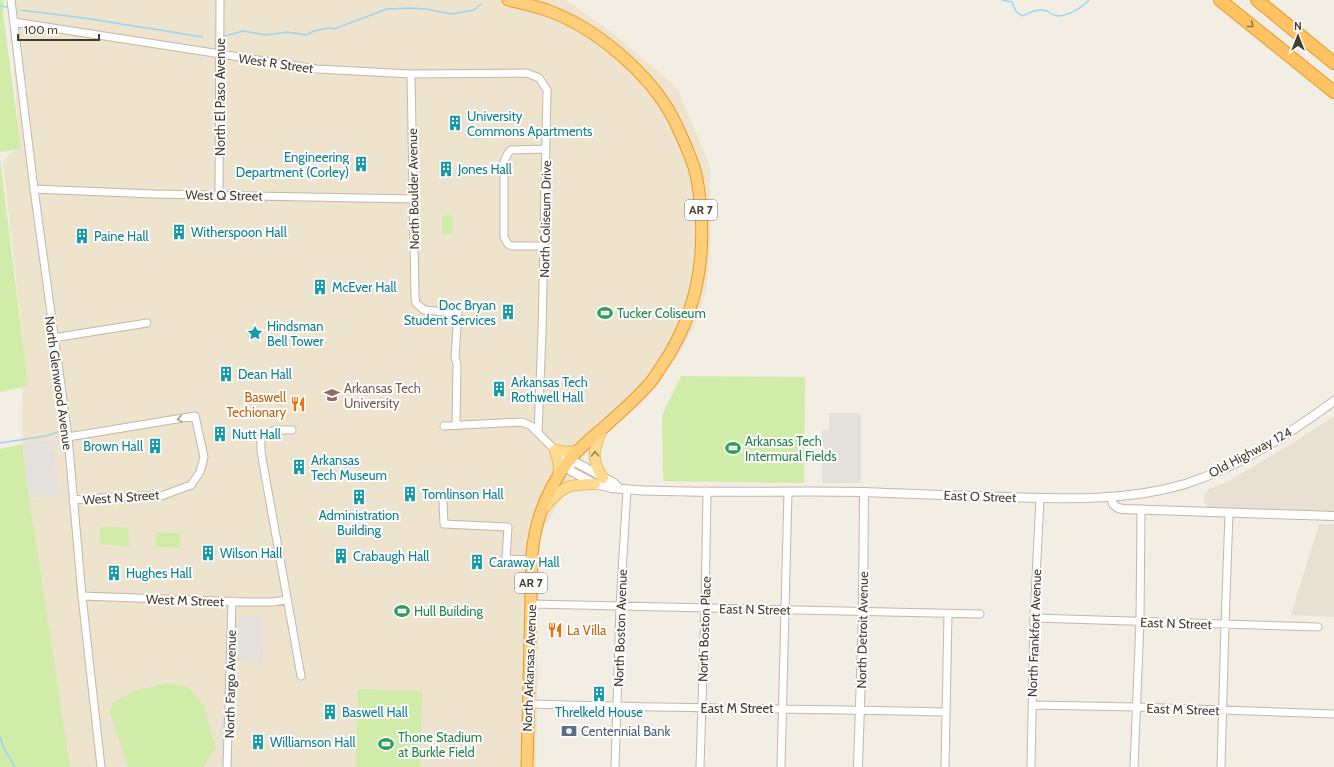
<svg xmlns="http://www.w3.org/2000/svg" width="1334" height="767" font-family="Cabin,sans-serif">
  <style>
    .residential { fill: #e8e0d2 }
    .education { fill: #eee3cd }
    .grass { fill: #d1eba9 }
    .parking { fill: #e4e1dd }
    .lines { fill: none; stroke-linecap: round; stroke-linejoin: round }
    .stream { stroke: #9bd5f5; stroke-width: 1.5 }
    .minor-casing { stroke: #c2b8a9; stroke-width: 9 }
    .tertiary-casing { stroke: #c2b8a9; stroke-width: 10 }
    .primary-casing { stroke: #ecb859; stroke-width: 12 }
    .trunk-casing { stroke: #e99829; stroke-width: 13 }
    .motorway-casing { stroke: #e99829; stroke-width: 14 }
    .minor { stroke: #fff; stroke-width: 7 }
    .tertiary { stroke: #fff; stroke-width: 8 }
    .primary { stroke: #ffda91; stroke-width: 10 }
    .trunk { stroke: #ffce7a; stroke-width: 11 }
    .motorway { stroke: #ffc363; stroke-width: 12 }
    .oneway { stroke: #907346 }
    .oneway2 { stroke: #a29e99 }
    .oneway3 { stroke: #99845d }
    .labels { text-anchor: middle; stroke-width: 4; stroke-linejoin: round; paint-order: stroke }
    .shield { fill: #fff; stroke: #7e7870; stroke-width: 1 }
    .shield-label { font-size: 12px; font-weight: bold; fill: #463e33 }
    .street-label { font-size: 13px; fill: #463e33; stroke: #fff }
    .culture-label { font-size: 13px; fill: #0d838f; stroke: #fff; text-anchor: start }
    .leisure-label { font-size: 13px; fill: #27864d; stroke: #fff; text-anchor: start }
    .education-label { font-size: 13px; fill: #785e54; stroke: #fff; text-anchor: start }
    .food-label { font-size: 13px; fill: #c56008; stroke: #fff; text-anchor: end }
    .service-label { font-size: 13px; fill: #4e5e75; stroke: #fff; text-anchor: start }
  </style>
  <rect width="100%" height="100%" fill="#f3eee4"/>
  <path class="residential" d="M1334,416V512L1211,509L1205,504L1204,500L1205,494L1209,489L1229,481L1291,444Z
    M1319,524H1334V617L1291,615Z"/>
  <path class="education" d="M10,0H566L613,33L677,88L710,166L711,239L707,288L694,327L674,362L610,427L584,456L540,536L536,767H45L22,468L23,343L3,162L19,144Z"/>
  <path class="grass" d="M0,0H4L3,14L21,149L0,152Z
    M0,158L28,386L0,392Z
    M442,215H453V234H442Z
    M246 333a6 6 0 1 1 12 0a6 6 0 1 1-12 0Z
    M681,376L805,377L804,483L663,481L662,415Z
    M22,444L29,498L70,767H0V449Z
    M101,526L128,528L129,546L100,544Z
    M156,532L180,533V548L156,547Z
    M168,683L189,687L204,706L216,748L204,766L203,767H128L109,711L114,702L137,690Z
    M358,689L422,691L420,767H356Z"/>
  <path class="parking" d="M829,413H861V483H822V430H829Z
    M59,440V446L49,447L50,450L54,449L56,467H52V471H57L58,487H54V489L63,488L64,494L29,498L23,443Z
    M240,616H262V648H263V662L238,661V653H232L233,622H239Z
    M221,714H226L225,762H220Z"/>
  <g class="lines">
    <path class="stream" d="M1002,0L1012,2L1016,11L1022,16C1029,13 1038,8 1047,11C1050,13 1055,16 1058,16C1068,16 1083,7 1089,0
      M0,6L7,7
      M20,10L84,18L203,37
      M225,36L243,31L266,35L287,32L306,35L314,31L329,28L334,29L387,9L410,8L427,9L451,14L474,10L481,4
      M0,443L46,436L58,432
      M0,737L4,748L15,767"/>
    <defs>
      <path id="minor" d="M11,0L34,189L68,437L82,596L101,767
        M14,22L317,69L411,74L527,73L539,78L547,90L542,333L538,433L555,450L568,462
        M411,74L415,297L416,303L424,310L458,313L455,357L457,364L456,425
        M34,189L154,194L414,199
        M219,195L220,0
        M544,246H512L508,244L504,237V162L508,153L511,150L546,149
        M53,338L147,323
        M444,426L522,422L531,426L538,433
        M292,430H278L263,433L261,438V452L301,676
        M68,437L195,416L204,457L200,472L191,485L161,496H128L73,500
        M443,502L444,524L508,527L506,559L532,560
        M82,596L246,602H272L287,600
        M531,604L980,614
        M1034,618L1318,627
        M528,704C667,708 806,709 946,712
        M1032,705L1137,707L1334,714
        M227,767L232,601
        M615,767L620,606L627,489
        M700,767L705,608L707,491
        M781,767L788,492
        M945,767L948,614
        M1031,767L1034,618L1040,498
        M1134,767L1140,621L1141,509
        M1221,767L1225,625L1229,513"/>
      <path id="tertiary" d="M618,487L614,483L577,463L568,462L571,471L595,484L612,488L635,490C711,494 788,490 864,492C912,494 961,496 1009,497C1068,499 1128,501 1185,484C1239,467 1289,434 1334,401
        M1111,497L1113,504L1118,508L1123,509L1334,516
        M858,767L863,612L864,492"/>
      <path id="primary" d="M602,429C594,448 590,459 603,478
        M558,477L559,465L555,450L567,452L578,451
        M544,508C562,486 568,484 595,484"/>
      <path id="trunk" d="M508,0C522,3 536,6 549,11C596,28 650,74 673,118C681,134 688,150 694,167C698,181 700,197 701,212C705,268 693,321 661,367C657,373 654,379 649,384C635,400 619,414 603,428C591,438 577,450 567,463C547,490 535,520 532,554L527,767"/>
      <path id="motorway" d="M1220,0L1334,92
        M1257,0L1334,63"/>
    </defs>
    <use href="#minor" class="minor-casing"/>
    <use href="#tertiary" class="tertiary-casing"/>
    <use href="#primary" class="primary-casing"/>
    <use href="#trunk" class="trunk-casing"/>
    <use href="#motorway" class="motorway-casing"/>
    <use href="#minor" class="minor"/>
    <use href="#tertiary" class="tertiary"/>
    <use href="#primary" class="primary"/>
    <use href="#trunk" class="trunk"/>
    <use href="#motorway" class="motorway"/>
  </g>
  <defs><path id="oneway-chevron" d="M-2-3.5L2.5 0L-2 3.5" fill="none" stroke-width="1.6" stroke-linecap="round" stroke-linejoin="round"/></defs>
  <use class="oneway" href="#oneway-chevron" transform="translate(1251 25) rotate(39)"/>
  <use class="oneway2" href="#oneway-chevron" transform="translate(180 419) rotate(170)"/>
  <use class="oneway3" href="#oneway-chevron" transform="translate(595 454) rotate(-90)"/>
  <defs>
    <symbol id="building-bare" viewBox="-9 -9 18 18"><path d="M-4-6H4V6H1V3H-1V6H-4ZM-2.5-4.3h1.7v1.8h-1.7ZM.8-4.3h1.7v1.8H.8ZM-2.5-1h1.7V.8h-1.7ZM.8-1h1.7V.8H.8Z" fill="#0f9aa8" stroke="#fff" stroke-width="2.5" paint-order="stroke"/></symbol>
    <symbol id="stadium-bare" viewBox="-9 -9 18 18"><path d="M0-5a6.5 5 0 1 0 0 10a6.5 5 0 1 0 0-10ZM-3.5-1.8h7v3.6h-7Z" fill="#2e9e5b" stroke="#fff" stroke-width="2.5" paint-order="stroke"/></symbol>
    <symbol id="sight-bare" viewBox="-9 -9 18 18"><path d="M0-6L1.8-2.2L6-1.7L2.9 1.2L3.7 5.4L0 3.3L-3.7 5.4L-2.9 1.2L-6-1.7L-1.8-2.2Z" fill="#0f9aa8" stroke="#fff" stroke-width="2.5" paint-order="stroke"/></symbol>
    <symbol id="university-bare" viewBox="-9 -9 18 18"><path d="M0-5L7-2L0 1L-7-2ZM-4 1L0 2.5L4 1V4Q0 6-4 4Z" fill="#8d6e63" stroke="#fff" stroke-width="2.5" paint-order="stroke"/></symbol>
    <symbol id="restaurant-bare" viewBox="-9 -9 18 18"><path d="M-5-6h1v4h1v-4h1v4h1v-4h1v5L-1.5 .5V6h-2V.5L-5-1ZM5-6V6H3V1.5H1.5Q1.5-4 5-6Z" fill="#e8710a" stroke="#fff" stroke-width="2.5" paint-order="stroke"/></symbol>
    <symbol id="bank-bare" viewBox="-9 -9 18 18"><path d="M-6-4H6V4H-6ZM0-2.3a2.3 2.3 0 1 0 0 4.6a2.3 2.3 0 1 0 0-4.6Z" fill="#5c6f8a" stroke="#fff" stroke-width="2.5" paint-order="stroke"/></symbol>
  </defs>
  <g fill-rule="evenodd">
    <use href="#building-bare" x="444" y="112" width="22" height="22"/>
    <use href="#building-bare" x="350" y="153" width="22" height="22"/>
    <use href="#building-bare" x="435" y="158" width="22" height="22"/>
    <use href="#building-bare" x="168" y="221" width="22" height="22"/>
    <use href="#building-bare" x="71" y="225" width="22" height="22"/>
    <use href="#building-bare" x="309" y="276" width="22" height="22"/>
    <use href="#building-bare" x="497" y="301" width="22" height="22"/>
    <use href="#stadium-bare" x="594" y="302" width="22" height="22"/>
    <use href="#sight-bare" x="244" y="322" width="22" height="22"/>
    <use href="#building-bare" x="215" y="363" width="22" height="22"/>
    <use href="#building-bare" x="488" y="378" width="22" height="22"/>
    <use href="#university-bare" x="321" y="384" width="22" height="22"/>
    <use href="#restaurant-bare" x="287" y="393" width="22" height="22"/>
    <use href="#building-bare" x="209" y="423" width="22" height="22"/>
    <use href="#building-bare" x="144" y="435" width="22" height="22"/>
    <use href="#stadium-bare" x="722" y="437" width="22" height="22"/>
    <use href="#building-bare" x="288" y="456" width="22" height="22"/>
    <use href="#building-bare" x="399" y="483" width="22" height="22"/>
    <use href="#building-bare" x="348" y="486" width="22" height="22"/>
    <use href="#building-bare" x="197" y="542" width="22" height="22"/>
    <use href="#building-bare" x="330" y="545" width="22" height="22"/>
    <use href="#building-bare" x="466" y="551" width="22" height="22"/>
    <use href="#building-bare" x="103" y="562" width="22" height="22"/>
    <use href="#stadium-bare" x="391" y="600" width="22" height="22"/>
    <use href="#restaurant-bare" x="544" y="619" width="22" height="22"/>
    <use href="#building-bare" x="588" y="683" width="22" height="22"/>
    <use href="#building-bare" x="319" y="701" width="22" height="22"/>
    <use href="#bank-bare" x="558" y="720" width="22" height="22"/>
    <use href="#building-bare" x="247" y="731" width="22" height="22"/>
    <use href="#stadium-bare" x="375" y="733" width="22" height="22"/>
  </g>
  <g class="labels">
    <g class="shield">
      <rect x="685" y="200" width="32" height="20" rx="3"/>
      <rect x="515" y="573" width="32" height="20" rx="3"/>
    </g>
    <g class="shield-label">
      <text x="701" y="214">AR 7</text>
      <text x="531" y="587">AR 7</text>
    </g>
    <g class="street-label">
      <text transform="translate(276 63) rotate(8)" y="5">West R Street</text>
      <text transform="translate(220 97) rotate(-90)" y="5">North El Paso Avenue</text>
      <text transform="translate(413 189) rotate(-91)" y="5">North Boulder Avenue</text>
      <text transform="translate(224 195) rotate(1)" y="5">West Q Street</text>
      <text transform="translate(545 219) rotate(-89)" y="5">North Coliseum Drive</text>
      <text transform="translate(59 383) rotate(82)" y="5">North Glenwood Avenue</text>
      <text transform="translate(1250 452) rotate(-28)" y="5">Old Highway 124</text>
      <text transform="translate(980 496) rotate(2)" y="5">East O Street</text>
      <text transform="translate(121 497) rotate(-4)" y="5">West N Street</text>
      <text transform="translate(185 600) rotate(2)" y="5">West M Street</text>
      <text transform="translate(755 609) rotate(1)" y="5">East N Street</text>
      <text transform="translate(1176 623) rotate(2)" y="5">East N Street</text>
      <text transform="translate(620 628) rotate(-88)" y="5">North Boston Avenue</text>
      <text transform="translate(704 629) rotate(-88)" y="5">North Boston Place</text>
      <text transform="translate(862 630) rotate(-89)" y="5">North Detroit Avenue</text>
      <text transform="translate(1034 633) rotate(-88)" y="5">North Frankfort Avenue</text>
      <text transform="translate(529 668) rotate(-88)" y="5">North Arkansas Avenue</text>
      <text transform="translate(230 684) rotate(-89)" y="5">North Fargo Avenue</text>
      <text x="737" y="713">East M Street</text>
      <text transform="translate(1183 709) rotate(2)" y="5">East M Street</text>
    </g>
    <g class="culture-label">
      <text x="467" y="121">University<tspan x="467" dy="15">Commons Apartments</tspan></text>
      <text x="349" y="162" text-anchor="end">Engineering<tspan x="349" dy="15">Department (Corley)</tspan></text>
      <text x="458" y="174">Jones Hall</text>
      <text x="191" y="237">Witherspoon Hall</text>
      <text x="94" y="241">Paine Hall</text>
      <text x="332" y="292">McEver Hall</text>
      <text x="496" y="310" text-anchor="end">Doc Bryan<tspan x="496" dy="15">Student Services</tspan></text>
      <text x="267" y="331">Hindsman<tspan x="267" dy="15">Bell Tower</tspan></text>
      <text x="238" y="379">Dean Hall</text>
      <text x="511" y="387">Arkansas Tech<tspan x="511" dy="15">Rothwell Hall</tspan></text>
      <text x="232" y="439">Nutt Hall</text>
      <text x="143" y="451" text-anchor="end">Brown Hall</text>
      <text x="311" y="465">Arkansas<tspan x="311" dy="15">Tech Museum</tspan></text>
      <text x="422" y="499">Tomlinson Hall</text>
      <text x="359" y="520" text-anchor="middle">Administration<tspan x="359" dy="15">Building</tspan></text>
      <text x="220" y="558">Wilson Hall</text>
      <text x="353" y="561">Crabaugh Hall</text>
      <text x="489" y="567">Caraway Hall</text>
      <text x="126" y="578">Hughes Hall</text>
      <text x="342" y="717">Baswell Hall</text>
      <text x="599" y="717" text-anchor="middle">Threlkeld House</text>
      <text x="270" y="747">Williamson Hall</text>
    </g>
    <g class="leisure-label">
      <text x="617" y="318">Tucker Coliseum</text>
      <text x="745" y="446">Arkansas Tech<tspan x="745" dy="15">Intermural Fields</tspan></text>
      <text x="414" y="616">Hull Building</text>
      <text x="398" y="742">Thone Stadium<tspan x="398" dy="15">at Burkle Field</tspan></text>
    </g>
    <g class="education-label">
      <text x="344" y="393">Arkansas Tech<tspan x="344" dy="15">University</tspan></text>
    </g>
    <g class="food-label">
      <text x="286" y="402">Baswell<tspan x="286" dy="15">Techionary</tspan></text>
      <text x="567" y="635" text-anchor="start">La Villa</text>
    </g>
    <g class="service-label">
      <text x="581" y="736">Centennial Bank</text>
    </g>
  </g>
  <g transform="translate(1298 36)" stroke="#ffffff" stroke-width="3" paint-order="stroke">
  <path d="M0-3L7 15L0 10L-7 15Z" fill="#463e33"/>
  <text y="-6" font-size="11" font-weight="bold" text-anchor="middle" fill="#463e33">N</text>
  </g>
  <path d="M18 34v6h81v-6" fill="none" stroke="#463e33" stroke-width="2"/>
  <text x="24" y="34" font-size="12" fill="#463e33" stroke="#ffffff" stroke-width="3" paint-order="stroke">100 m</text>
</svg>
